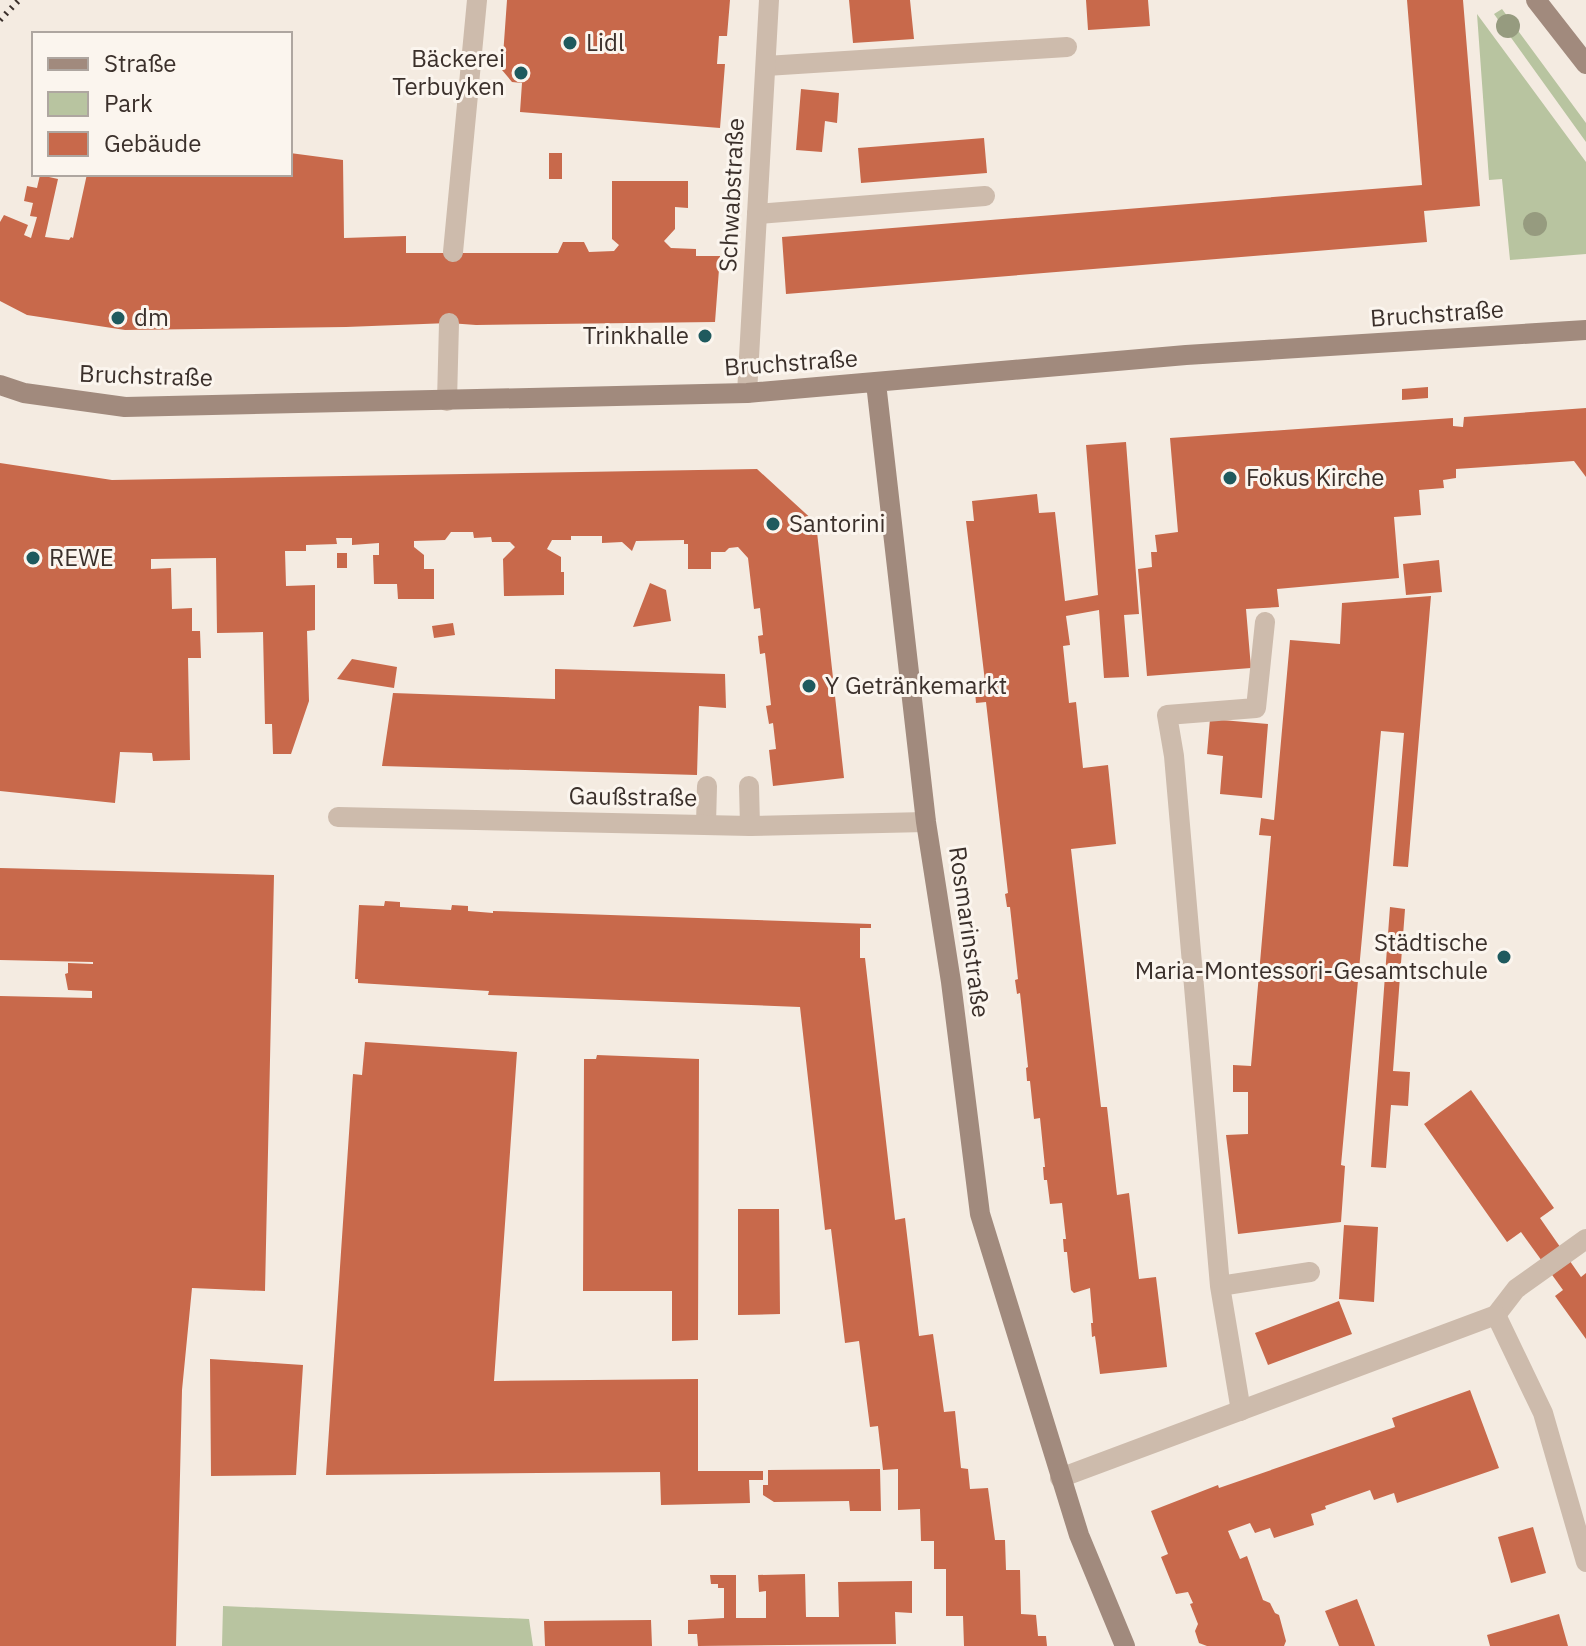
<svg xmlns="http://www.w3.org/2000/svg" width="1586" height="1646" font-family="'IBM Plex Sans',sans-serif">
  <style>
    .green { fill: #b8c4a0 }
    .building { fill: #c8694b }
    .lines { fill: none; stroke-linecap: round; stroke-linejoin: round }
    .lane { stroke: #cdbbac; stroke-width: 20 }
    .street { stroke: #cdbbac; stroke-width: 20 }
    .secondary { stroke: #a18a7d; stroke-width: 20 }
    .rail { stroke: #3b302b; stroke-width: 6; stroke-dasharray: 2 6; stroke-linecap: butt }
    .tree { fill: #969b7f }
    .poi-dot { fill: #1f5a5e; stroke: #fbf5ee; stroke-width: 3 }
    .labels { text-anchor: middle; stroke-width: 6; stroke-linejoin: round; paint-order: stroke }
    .poi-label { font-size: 24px; fill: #3b302b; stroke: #fbf5ee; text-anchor: start }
    .street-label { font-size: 24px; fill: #3b302b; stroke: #fbf5ee }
  </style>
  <rect width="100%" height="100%" fill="#f4ebe1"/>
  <path class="green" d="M1502,9L1586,123V142L1494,14Z
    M1477,14L1586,162V254L1510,260L1502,179L1489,180Z
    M223,1606L529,1619L533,1646H222Z"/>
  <path class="building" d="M507,0H730L727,36H719L717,64H725L720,128L520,112L522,83L512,82L502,70Z
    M849,0H910L914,39L853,43Z
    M1086,0H1148L1150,26L1088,30Z
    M1407,0H1463L1468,61L1480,206L1424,211L1427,242L786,294L782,237L1422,185Z
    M801,89L839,93L837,123L825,121L822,152L796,150Z
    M984,138L987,173L861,183L858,148Z
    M290,153L343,160L344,238L406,236V253H558L563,242H584L589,252L614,251L619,245L612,239V181H688V208L675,207V229L664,241L671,248L696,249V256H720L715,322L476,325L449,323L346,327L125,330L27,315L0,301V222L4,215L28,225L24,235L31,238L37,217L30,216L33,203L24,201L27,186L37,188L40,175L58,179L45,237L69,240L71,237L73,238L87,174H290Z
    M549,153H562V179H549Z
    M1428,387V398L1402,400V389Z
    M1586,408V477L1574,461L1456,469V478L1443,480L1444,488L1419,490L1421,515L1394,517L1399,578L1277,589L1279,607L1246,609L1251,668L1147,676L1138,569L1152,567L1151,552H1157L1155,535L1178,532L1170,438L1453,418V426L1463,427L1464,417Z
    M1126,442L1139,614L1124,615L1129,677L1104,678L1099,610L1066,616L1070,645L1063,646L1069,703L1076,702L1083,768L1108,765L1116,844L1071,849L1101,1107H1107L1117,1195L1129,1193L1139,1279L1156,1277L1167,1367L1100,1374L1095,1336L1092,1337L1091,1323H1093L1090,1288L1074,1293L1071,1290L1067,1252H1064L1063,1239H1066L1062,1203L1050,1204L1047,1180H1044L1043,1167H1045L1040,1118L1034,1119L1030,1081H1027L1026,1068L1028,1067L1020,993L1017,994L1015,980L1018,979L1010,907H1007L1005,894L1008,893L986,702L976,703L975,691L986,690L966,521H974L972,501L1037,494L1039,513L1055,512L1065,601L1098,595L1086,445Z
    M0,463L112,480L757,469L816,523L844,778L773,786L769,750L776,749L773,723L769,724L766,706L771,705L765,653L760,654L758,636L763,635L760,608L754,609L748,558L738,547L729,548L725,552H711V569H688V544H684V540L636,541L632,551L622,542L602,543V536H571V540H552L547,549L561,557V572H564V595L504,596L503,559L515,547L510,542H492L491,537L474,538L473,532H451L445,540L414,541V547L424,555V569H434V599H398L397,584H374L373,555H379V543L352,545V538H336L337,544L306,545V551H285L286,586L315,585V630L307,631L309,701L291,754H273L272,724H265L263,632L217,633L216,558L151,559V569L171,568L172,609L192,608V631H200L201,658H188L190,760L153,761L152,753L120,752L115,803L0,791Z
    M337,553H347V568H337Z
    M1439,560L1442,592L1406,595L1403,564Z
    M650,583L666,590L671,621L633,627Z
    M1431,596L1408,867L1393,866L1404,733L1381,731L1341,1165L1345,1166L1341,1222L1238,1234L1226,1135L1248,1134V1092H1233V1065L1251,1066L1271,836L1259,835L1261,818L1274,820L1290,640L1340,644L1342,603Z
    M453,623L455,635L434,638L432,626Z
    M352,659L397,667L394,688L337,679Z
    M555,669L725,674L726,708L699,706L697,775L382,766L393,693L555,699Z
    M1210,719L1268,724L1262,798L1220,794L1223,756L1207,754Z
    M0,868L274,875L265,1291L192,1288L182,1390L176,1646H0V996L92,998V991L68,990L65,974L68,973V963L93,964V962L0,960Z
    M385,901L400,902V907L451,910L452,905L468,906V911L493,913V911L871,924V928H860V958H865L895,1220L905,1218L919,1336L933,1334L944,1412L955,1411L961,1468L968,1469L970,1489L988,1488L995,1540H1005L1006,1570H1020L1021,1614L1036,1615L1038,1636H1046L1047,1646H964L963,1616H946V1569H934V1541H921L920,1509L898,1510V1469L883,1470L878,1426L870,1427L859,1341L845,1343L831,1229L825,1230L800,1007L488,995L489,991L358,983V979H355L359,905L384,906Z
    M1390,907L1405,909L1393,1071L1410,1072L1408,1106L1391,1105L1386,1168L1371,1167Z
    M365,1042L517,1052L494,1381L698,1379V1471H763V1480H749L750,1503L661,1505L660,1472L326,1475L353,1074L362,1075Z
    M597,1055L699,1059L698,1340L672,1341V1291H583L584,1059H596Z
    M1471,1090L1554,1208L1540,1218L1581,1277L1586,1273V1339L1555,1296L1563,1290L1521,1232L1507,1242L1424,1124Z
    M738,1209H779L780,1314L738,1315Z
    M1344,1225L1378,1227L1374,1302L1339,1299Z
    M1339,1301L1352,1334L1268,1365L1255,1333Z
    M210,1359L303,1365L296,1475L211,1476Z
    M1470,1390L1499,1468L1397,1503L1394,1493L1374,1500L1370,1490L1325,1506L1326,1509L1311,1514L1314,1525L1274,1538L1270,1528L1255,1533L1250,1523L1228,1531L1240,1559L1247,1556L1263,1600L1270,1603L1275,1613L1279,1615L1286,1641L1284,1646H1207L1199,1643L1195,1631L1198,1624L1190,1604L1193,1603L1188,1592L1176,1594L1161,1557L1168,1554L1151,1511L1218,1485L1219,1488L1395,1427L1392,1418Z
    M880,1469L881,1511H850L849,1501L774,1502L763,1495V1485H768V1470Z
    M1533,1527L1546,1573L1511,1583L1498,1537Z
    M805,1574L806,1617H839L838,1582L912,1581V1613L895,1612L896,1644L698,1646L697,1634H688V1620L724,1618V1588H718V1584H711L710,1575H736V1618H766V1591L759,1592L758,1575Z
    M1357,1599L1371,1635L1375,1646H1339L1325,1611Z
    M1559,1614L1568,1646H1490L1487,1635Z
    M651,1620L652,1646H545L544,1621Z"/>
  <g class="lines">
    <path class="lane" d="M766,66L1067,47
      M757,214L985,196
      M453,252L477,0
      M447,401L449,323
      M749,786L750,826
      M706,824L707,786
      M1220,1286L1310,1272
      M1496,1315L1516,1289L1586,1239
      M1241,1411L1220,1286L1174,756L1167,715L1256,708L1265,622"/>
    <path class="street" d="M747,393L769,0
      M338,817L750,826L926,822
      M1060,1478L1496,1315L1543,1413L1586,1562"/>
    <path class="secondary" d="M1536,0L1586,64
      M876,383L926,822L951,982L980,1214L1079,1535L1125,1646
      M0,385L24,393L125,407L747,393L1186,355L1586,330"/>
    <path class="rail" d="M0,20L19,0"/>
  </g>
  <g class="tree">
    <circle cx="1508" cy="26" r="12"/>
    <circle cx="1535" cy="224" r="12"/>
  </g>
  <g class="poi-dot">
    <circle cx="570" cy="43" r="8"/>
    <circle cx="521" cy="73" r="8"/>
    <circle cx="118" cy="318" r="8"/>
    <circle cx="705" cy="336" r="8"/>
    <circle cx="1230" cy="478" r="8"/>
    <circle cx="773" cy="524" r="8"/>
    <circle cx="33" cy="558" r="8"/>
    <circle cx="809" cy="686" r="8"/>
    <circle cx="1504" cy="957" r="8"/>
  </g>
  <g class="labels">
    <g class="poi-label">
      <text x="586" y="51">Lidl</text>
      <text x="505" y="67" text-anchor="end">Bäckerei<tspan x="505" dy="28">Terbuyken</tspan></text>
      <text x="134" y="326">dm</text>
      <text x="689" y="344" text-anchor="end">Trinkhalle</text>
      <text x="1246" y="486">Fokus Kirche</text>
      <text x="789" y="532">Santorini</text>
      <text x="49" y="566">REWE</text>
      <text x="825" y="694">Y Getränkemarkt</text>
      <text x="1488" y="951" text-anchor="end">Städtische<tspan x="1488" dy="28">Maria-Montessori-Gesamtschule</tspan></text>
    </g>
    <g class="street-label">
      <text transform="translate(732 195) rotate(-87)" y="8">Schwabstraße</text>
      <text transform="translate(1437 314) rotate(-4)" y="8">Bruchstraße</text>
      <text transform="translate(791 363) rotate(-4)" y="8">Bruchstraße</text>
      <text transform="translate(146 376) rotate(2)" y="8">Bruchstraße</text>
      <text transform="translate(633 797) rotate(1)" y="8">Gaußstraße</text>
      <text transform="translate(969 932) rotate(82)" y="8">Rosmarinstraße</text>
    </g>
  </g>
  <rect x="32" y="32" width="260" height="144" fill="#fbf5ee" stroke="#aea6a0" stroke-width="2"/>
  <rect x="48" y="58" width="40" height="12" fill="#a18a7d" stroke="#aea6a0" stroke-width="2"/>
  <text x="104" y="72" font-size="24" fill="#3b302b">Straße</text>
  <rect x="48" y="92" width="40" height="24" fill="#b8c4a0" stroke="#aea6a0" stroke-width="2"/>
  <text x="104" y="112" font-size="24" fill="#3b302b">Park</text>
  <rect x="48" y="132" width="40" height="24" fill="#c8694b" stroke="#aea6a0" stroke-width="2"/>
  <text x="104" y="152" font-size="24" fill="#3b302b">Gebäude</text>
</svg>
